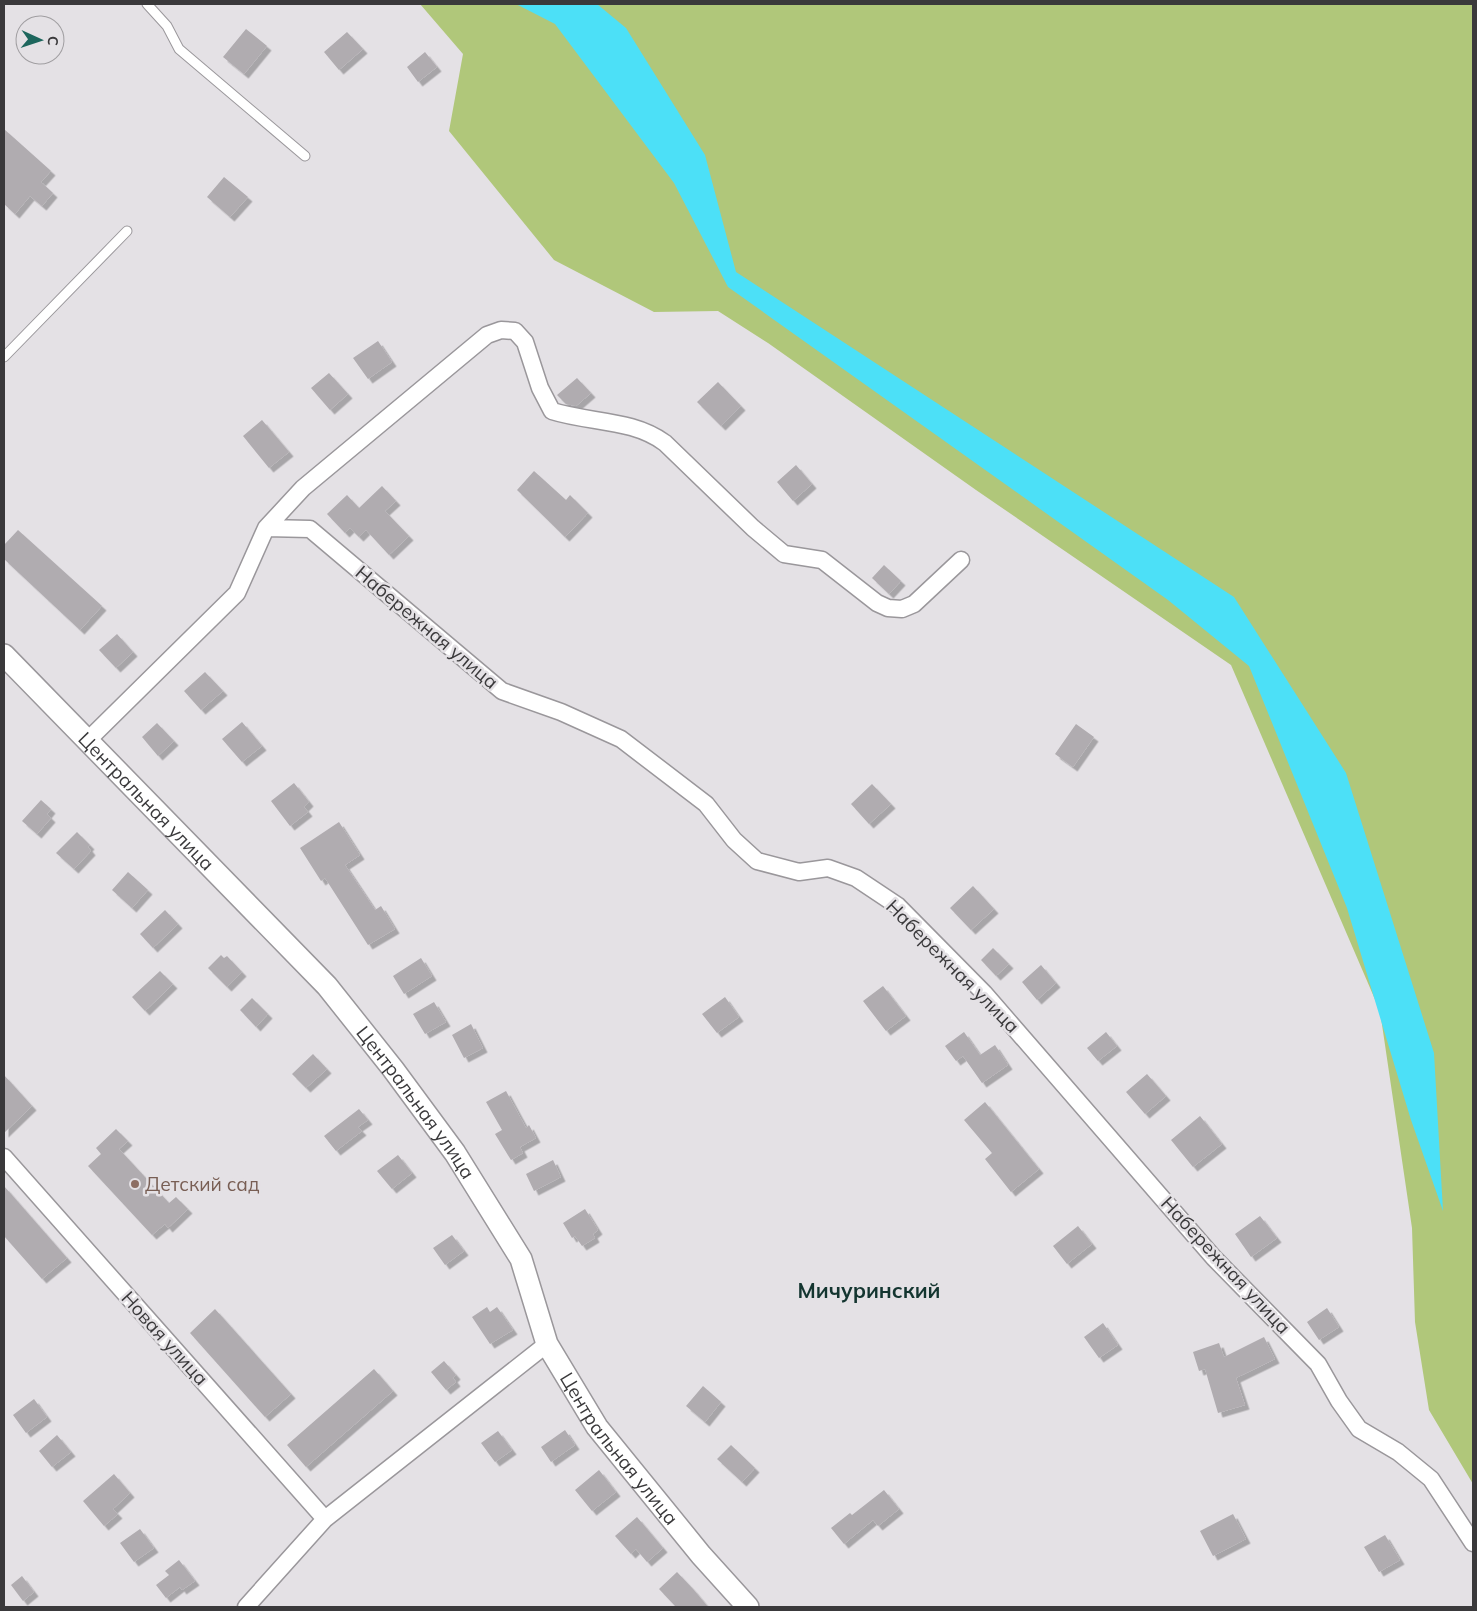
<svg xmlns="http://www.w3.org/2000/svg" width="1477" height="1611" font-family="Mulish,sans-serif">
  <style>
    .green { fill: #b0c77a }
    .water { fill: #4ce0f7 }
    .building { fill: #b0acb0; filter: url(#shadow) }
    .lines { fill: none; stroke-linecap: round; stroke-linejoin: round }
    .service-casing { stroke: #9a979b; stroke-width: 11 }
    .minor-casing { stroke: #9a979b; stroke-width: 19 }
    .tertiary-casing { stroke: #9a979b; stroke-width: 24 }
    .service { stroke: #fff; stroke-width: 9 }
    .minor { stroke: #fff; stroke-width: 16 }
    .tertiary { stroke: #fff; stroke-width: 21 }
    .education-dot { fill: #8d6e63; stroke: #e4e1e5; stroke-width: 2 }
    .labels { text-anchor: middle; stroke-width: 5; stroke-linejoin: round; paint-order: stroke }
    .street-label { font-size: 19px; fill: #3a393b; stroke: #e4e1e5 }
    .education-label { font-size: 19px; fill: #785e54; stroke: #e4e1e5; text-anchor: start }
    .quarter-label { font-size: 21px; font-weight: bold; fill: #143530; stroke: #e4e1e5 }
  </style>
  <defs>
    <filter id="shadow"><feDropShadow dx="4.5" dy="4.5" stdDeviation="0" flood-color="#0004"/></filter>
  </defs>
  <rect width="100%" height="100%" fill="#e4e1e5"/>
  <path class="green" d="M420,4H1473V1484L1429,1410L1415,1322L1412,1228L1380,1011L1231,665L976,490L768,343L718,311L654,312L554,260L449,131L463,54Z"/>
  <path class="water" d="M516,4H597L626,28L705,155L736,272L1234,597L1346,773L1434,1053L1443,1211L1411,1120L1347,908L1249,666L1168,600L728,287L674,183L555,24Z"/>
  <path class="building" d="M246,29L267,46L244,74L223,57Z
    M347,32L363,49L339,70L324,52Z
    M425,52L437,67L418,82L407,67Z
    M4,129L51,171L41,182L53,193L42,206L30,196L15,214L4,204Z
    M224,177L248,197L230,217L207,197Z
    M378,341L392,362L368,379L353,358Z
    M329,373L348,394L330,410L311,388Z
    M577,378L591,393L576,406L566,404L557,395Z
    M718,382L741,406L721,426L697,402Z
    M262,420L289,452L269,468L243,436Z
    M796,465L812,484L793,501L777,482Z
    M534,471L566,500L570,495L588,513L565,537L517,490Z
    M382,486L396,501L385,511L409,536L389,555L366,530L359,537L350,528L345,533L327,514L347,495L359,508Z
    M18,530L102,606L80,630L4,559V545Z
    M884,565L901,581L889,594L872,578Z
    M117,634L133,652L116,668L99,650Z
    M205,672L223,691L201,710L184,691Z
    M242,722L262,746L242,762L222,739Z
    M157,723L174,741L158,756L142,737Z
    M1076,724L1094,737L1073,767L1055,754Z
    M294,783L309,802L304,807L308,812L290,826L271,801Z
    M872,784L891,804L869,824L851,804Z
    M41,800L51,809L47,814L51,818L37,834L22,821Z
    M339,822L360,855L345,865L375,910L381,906L395,929L368,945L325,878L321,881L300,848Z
    M77,832L90,845L88,847L91,851L74,869L56,853Z
    M128,872L148,890L132,908L112,890Z
    M973,886L994,909L971,930L950,908Z
    M165,910L178,924L153,948L140,934Z
    M993,948L1009,964L996,976L981,960Z
    M221,955L224,958L227,956L242,972L227,987L208,968Z
    M421,958L432,976L404,994L393,976Z
    M1041,965L1056,983L1037,1000L1022,982Z
    M160,971L173,984L145,1011L132,997Z
    M883,986L906,1016L886,1031L863,1001Z
    M725,997L739,1017L717,1033L702,1014Z
    M252,998L268,1014L256,1027L240,1010Z
    M434,1002L446,1022L425,1034L413,1014Z
    M471,1024L483,1048L464,1058L452,1035Z
    M964,1032L980,1055L995,1045L1008,1065L982,1083L963,1056L956,1061L945,1046Z
    M1106,1032L1117,1046L1098,1061L1087,1048Z
    M313,1054L327,1069L306,1088L292,1074Z
    M1147,1074L1166,1096L1145,1114L1126,1092Z
    M4,1075L32,1106L4,1133Z
    M506,1091L526,1128L529,1125L536,1138L520,1147L523,1153L511,1160L495,1134L502,1130L486,1102Z
    M985,1102L1039,1169L1011,1192L985,1159L992,1153L964,1120Z
    M359,1109L368,1120L358,1127L362,1131L336,1151L324,1136Z
    M1200,1116L1222,1144L1193,1167L1171,1140Z
    M116,1129L128,1141L119,1149L169,1203L176,1197L188,1209L168,1228L165,1224L152,1235L88,1166L101,1154L96,1148Z
    M398,1155L412,1173L392,1189L377,1171Z
    M553,1160L561,1177L534,1191L526,1174Z
    M4,1186L67,1258L42,1279L4,1236Z
    M585,1209L598,1230L593,1234L595,1238L582,1246L575,1236L572,1238L563,1223Z
    M1260,1216L1277,1238L1251,1257L1235,1234Z
    M1078,1226L1092,1244L1067,1264L1053,1246Z
    M452,1235L464,1251L445,1265L433,1248Z
    M487,1307L490,1312L497,1307L513,1330L490,1344L472,1317Z
    M1327,1308L1339,1327L1319,1340L1307,1322Z
    M215,1309L291,1394L265,1417L190,1333Z
    M1103,1323L1118,1345L1099,1358L1084,1337Z
    M1264,1337L1275,1359L1236,1378L1245,1405L1218,1413L1205,1369L1199,1371L1193,1352L1219,1343L1224,1357Z
    M444,1361L456,1375L453,1378L456,1382L446,1390L431,1372Z
    M374,1369L393,1391L306,1467L287,1445Z
    M703,1386L721,1402L705,1422L686,1406Z
    M34,1399L47,1417L26,1433L13,1415Z
    M565,1430L575,1445L551,1462L541,1447Z
    M498,1431L512,1450L495,1462L481,1443Z
    M57,1435L71,1452L52,1467L39,1451Z
    M731,1445L755,1468L742,1482L717,1459Z
    M599,1470L616,1492L592,1511L575,1490Z
    M114,1474L130,1493L113,1509L118,1514L104,1526L83,1501Z
    M884,1490L899,1509L878,1526L873,1520L844,1544L831,1528L850,1513L852,1515Z
    M1233,1514L1246,1539L1213,1556L1200,1531Z
    M637,1517L663,1548L647,1562L636,1549L631,1554L615,1536Z
    M140,1529L154,1548L134,1562L120,1543Z
    M1385,1535L1400,1560L1379,1572L1364,1547Z
    M179,1560L195,1581L182,1590L180,1587L166,1598L156,1585L169,1575L165,1571Z
    M677,1572L693,1589L708,1607H676L659,1589Z
    M22,1576L34,1592L23,1601L11,1585Z"/>
  <g class="lines">
    <defs>
      <path id="service" d="M147,4L167,26L179,49L305,156
        M4,357L127,231"/>
      <path id="minor" d="M266,528L310,529L502,691L561,712L621,739L706,804L734,840L757,861L799,872L828,868L856,878L898,906L984,993L1214,1258L1318,1364L1339,1401L1359,1429L1398,1452L1431,1479L1473,1543
        M88,740L237,593L266,528L303,488L487,335L501,330L515,331L525,342L540,388L552,411C590,423 633,419 665,443L753,528L784,554L822,560L877,603L888,608L902,609L914,604L961,560
        M4,1157L325,1519
        M246,1607L325,1519L547,1344"/>
      <g id="tertiary">
        <path id="s1" d="M4,655L327,986L393,1069L455,1153L521,1259L547,1344L597,1427L701,1555L748,1607"/>
      </g>
    </defs>
    <use href="#service" class="service-casing"/>
    <use href="#minor" class="minor-casing"/>
    <use href="#tertiary" class="tertiary-casing"/>
    <use href="#service" class="service"/>
    <use href="#minor" class="minor"/>
    <use href="#tertiary" class="tertiary"/>
  </g>
  <circle class="education-dot" cx="135" cy="1184" r="5"/>
  <g class="labels">
    <g class="street-label">
      <text transform="translate(427 627) rotate(40)" y="7">Набережная улица</text>
      <text dy="7" stroke="none"><textPath href="#s1" startOffset="204">Центральная улица</textPath></text>
      <text transform="translate(953 966) rotate(45)" y="7">Набережная улица</text>
      <text dy="7" stroke="none"><textPath href="#s1" startOffset="609">Центральная улица</textPath></text>
      <text transform="translate(1226 1265) rotate(47)" y="7">Набережная улица</text>
      <text transform="translate(165 1338) rotate(48)" y="7">Новая улица</text>
      <text dy="7" stroke="none"><textPath href="#s1" startOffset="1014">Центральная улица</textPath></text>
    </g>
    <g class="education-label">
      <text x="145" y="1191">Детский сад</text>
    </g>
    <g class="quarter-label">
      <text x="869" y="1298">Мичуринский</text>
    </g>
  </g>
  <rect width="1477" height="1611" fill="none" stroke="#3a393b" stroke-width="10"/>
  <g transform="translate(40 40) rotate(93)"><circle r="24" fill="#e4e1e5" stroke="#a09ea1"/>
  <path d="M0-4L9 19L0 12L-9 19Z" fill="#1d665d"/>
  <text y="-8" font-size="14" font-weight="bold" text-anchor="middle" fill="#3a393b">С</text>
  </g>
</svg>
